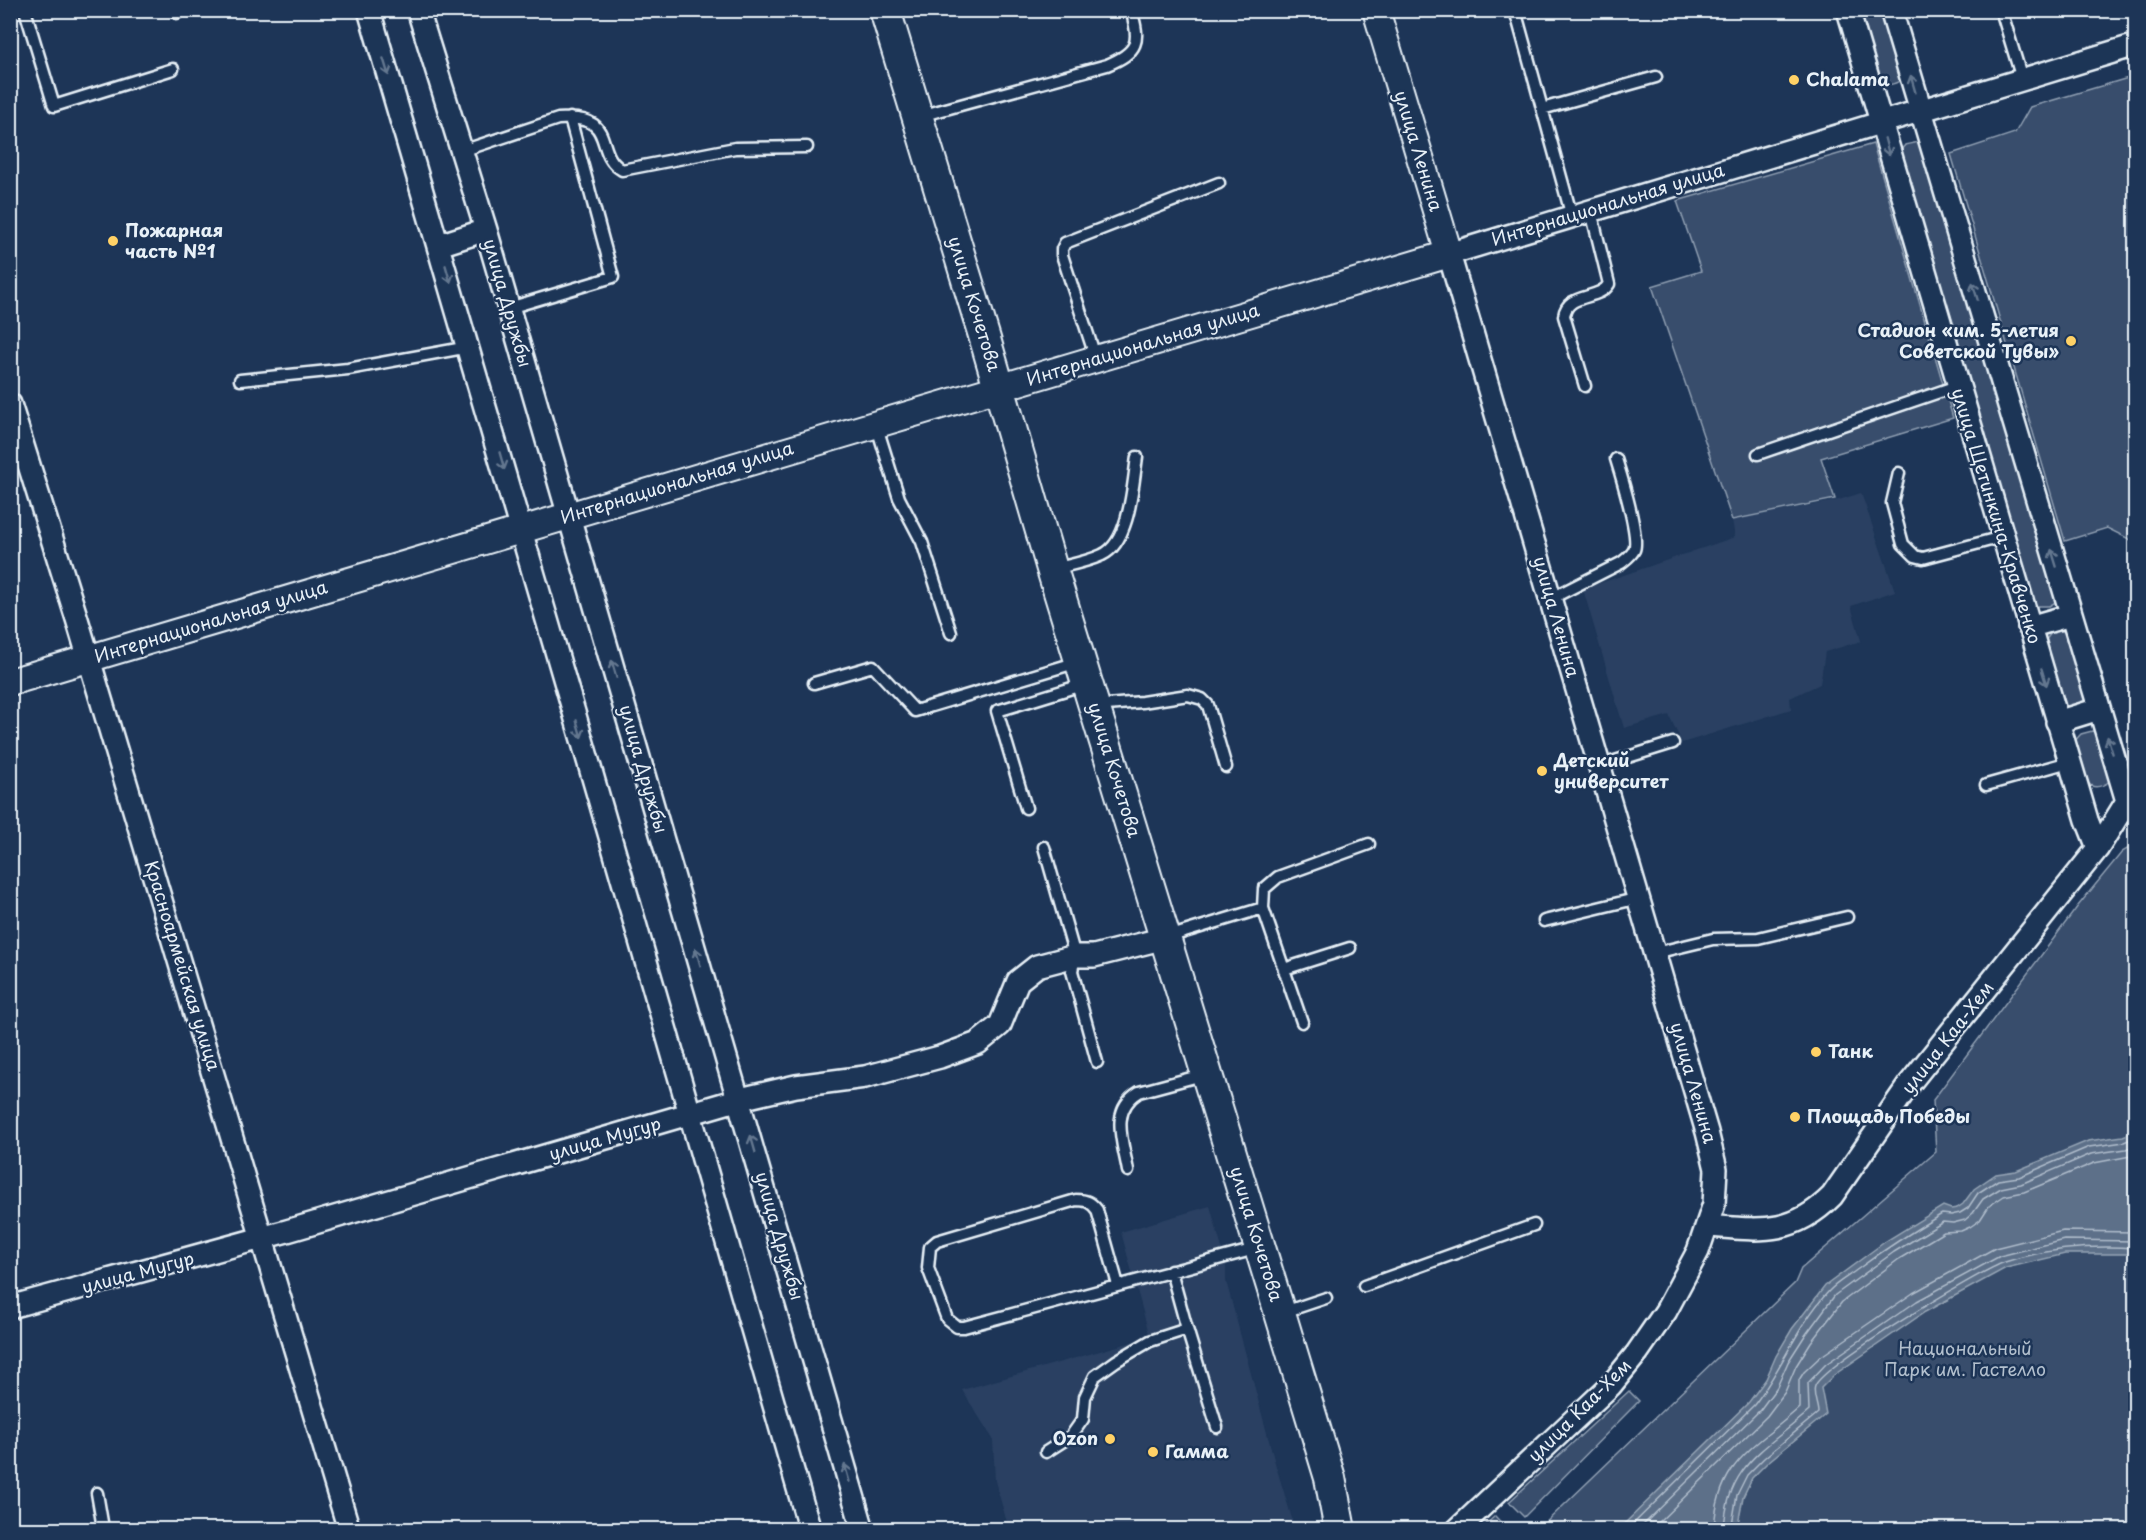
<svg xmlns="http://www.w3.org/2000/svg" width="2146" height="1540" font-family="'Playpen Sans',sans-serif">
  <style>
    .built { fill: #2a4162 }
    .green { fill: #374d6c; stroke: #909fb2; stroke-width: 1.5 }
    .water { fill: #5d7089; stroke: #95a4b5; stroke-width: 1.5 }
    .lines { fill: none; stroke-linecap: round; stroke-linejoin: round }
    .shore { stroke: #b0bdcc; stroke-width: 1.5 }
    .service-casing { stroke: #e8f1f8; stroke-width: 15 }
    .minor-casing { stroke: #e8f1f8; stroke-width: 26 }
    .tertiary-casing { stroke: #e8f1f8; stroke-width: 30 }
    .secondary-casing { stroke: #e8f1f8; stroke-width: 34 }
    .service { stroke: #1d3557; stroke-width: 10 }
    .minor { stroke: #1d3557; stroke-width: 21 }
    .tertiary { stroke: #1d3557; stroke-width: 26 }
    .secondary { stroke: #1d3557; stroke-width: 30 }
    .oneway { stroke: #64778f }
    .poi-dot { fill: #ffd166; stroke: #1d3557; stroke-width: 2 }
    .labels { text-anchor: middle; stroke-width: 5; stroke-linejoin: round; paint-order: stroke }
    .poi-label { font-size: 18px; font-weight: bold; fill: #e8f1f8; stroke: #1d3557; text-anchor: start }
    .street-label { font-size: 18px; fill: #e8f1f8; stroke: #1d3557 }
    .park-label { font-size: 18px; fill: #b3c0ce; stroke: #1d3557 }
  </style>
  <rect width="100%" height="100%" fill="#1d3557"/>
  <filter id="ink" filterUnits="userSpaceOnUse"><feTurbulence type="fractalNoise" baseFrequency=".0167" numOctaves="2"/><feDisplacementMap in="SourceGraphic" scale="12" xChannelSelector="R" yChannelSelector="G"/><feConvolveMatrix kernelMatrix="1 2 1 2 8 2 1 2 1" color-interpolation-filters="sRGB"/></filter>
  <g filter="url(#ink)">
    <path class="built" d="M1861,493L1895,591L1851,606L1861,641L1825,652L1820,684L1790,698L1791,709L1682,743L1669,715L1624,728L1583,589L1735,537L1732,520L1839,500Z
      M1210,1206L1226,1263V1281L1275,1463L1293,1522L1294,1529H1009L995,1481L993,1439L962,1390L1150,1337L1121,1232Z"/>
    <path class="green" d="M1852,11H1888L1905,76C1897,85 1888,86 1876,84Z
      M2135,76V542L2107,528L2065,541L1951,154L2015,133L2030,107Z
      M1919,142L1924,144L2061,599L2049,606H2032L1897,155L1905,145Z
      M1873,144L1953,418L1821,458L1835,499L1732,520L1652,286L1701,271L1677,201Z
      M2061,631L2066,632L2088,697C2082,707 2070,711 2061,703L2045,641L2051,633Z
      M2092,731L2097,733L2110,781C2092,794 2086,784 2080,766C2078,760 2075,753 2075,747C2074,741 2077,738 2081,734Z
      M2135,842V1529L1538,1530L1795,1283L1801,1269L1936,1152L1933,1100L2078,906L2122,852L2131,847Z
      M1629,1391L1639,1401L1524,1517L1509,1502Z
      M1495,1516L1507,1529H1481Z"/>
    <path class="water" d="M2135,1131V1254H2065L2006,1268L1925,1312L1834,1375L1821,1388L1826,1414L1768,1462L1752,1478L1743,1497L1737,1529H1619L1749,1402L1766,1379L1776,1356L1792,1329L1825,1286L1886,1241L1943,1206L1951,1209L1957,1208L1963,1204L1974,1189L1996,1174L2016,1171L2088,1141L2123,1136Z"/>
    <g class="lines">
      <path class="shore" d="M1627,1530L1754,1405C1782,1369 1797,1325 1829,1291C1837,1282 1849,1276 1858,1269C1885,1249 1913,1231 1942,1214L1951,1215L1960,1213L1968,1208L1978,1193L1998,1180L2019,1177L2089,1147L2124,1142L2136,1137
        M1638,1530L1760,1410L1777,1387L1788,1362L1804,1337L1835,1295L1894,1252L1943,1222L1953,1223L1965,1220L1973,1213L1983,1199L2001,1188L2021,1184L2091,1154L2126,1149L2136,1145
        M1651,1530L1767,1416L1785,1392L1796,1366L1811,1342L1842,1302L1899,1259L1944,1232L1961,1231L1970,1227L1980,1220L1989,1206L2004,1196L2024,1192L2094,1163L2136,1155
        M1714,1530C1717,1461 1755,1448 1799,1408V1380L1804,1372L1820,1357L1913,1293L1995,1248L2063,1231L2136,1232
        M1724,1530C1727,1463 1766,1450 1809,1411L1808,1383L1826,1364L1917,1301L2000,1256L2064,1240L2136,1241
        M1731,1530L1737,1495L1747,1475L1764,1458L1818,1413C1818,1405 1812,1394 1815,1386C1822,1366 1979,1271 2005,1262C2048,1248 2091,1245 2136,1248"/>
      <defs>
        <path id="service" d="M25,10L54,106L173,69
          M176,10L177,13
          M1515,10L1572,217
          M2001,10L2022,79
          M1542,109L1656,77
          M920,116L1107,65C1138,52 1141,42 1131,10
          M462,151L558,119C619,113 592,153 622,170L735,148L807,147
          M509,308L613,277L570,118
          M1096,359L1062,255V249L1065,243L1219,183
          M240,380L348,369L469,347
          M1585,386L1564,316C1567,292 1599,301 1609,284L1591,211
          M876,424L899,498L922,542L951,633
          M1758,454L1957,386
          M1899,473L1892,503L1903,544L1915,556L1923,558L2002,537
          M1053,569C1069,565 1087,562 1102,555C1130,543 1133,483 1137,457
          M1550,599L1621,563C1626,559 1631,556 1634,550C1640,537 1621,475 1616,459
          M814,683L873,666L915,711L1078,662
          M1095,706L1142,702L1188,695L1202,699L1208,705L1226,767
          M1599,766L1673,743
          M1986,785L2069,762
          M1026,808L997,711L1085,684
          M1044,847L1075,956L1072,971L1097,1062
          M1544,921L1639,898
          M1168,937L1263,908
          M1655,953L1713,939L1758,938L1847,917
          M1284,969L1350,948
          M1302,1022L1263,908L1264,889L1278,877L1369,844
          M1128,1171C1123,1141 1109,1111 1139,1092L1206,1074
          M1118,1285L1097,1210C1091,1202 1086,1200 1076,1200L937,1241L930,1247L928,1268L947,1319L957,1327H964L1259,1248
          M1364,1286L1534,1225
          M1281,1313L1326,1298
          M1187,1329L1217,1427
          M1046,1452L1071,1436L1083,1419L1085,1397L1095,1376L1116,1361L1150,1341L1187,1329L1171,1271
          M97,1493L103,1528L98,1530"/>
        <path id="minor" d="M369,10C520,516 662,1023 810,1530
          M418,10L486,230L863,1530
          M1848,10L2087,820L2098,848
          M439,245L486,230
          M10,404L77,619L349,1530
          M2029,627L2071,615
          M2057,722L2099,709
          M1708,1226C1760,1230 1792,1236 1832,1196L1910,1083L2098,848L2127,801L1891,10
          M10,1307L287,1231L740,1099L796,1086L865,1077L940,1057L978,1043L1000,1025L1018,981L1037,966L1075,956H1094L1165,938
          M1457,1530L1611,1385L1637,1353L1666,1311L1698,1251L1714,1204L1716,1169L1707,1132L1449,254L2136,45"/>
        <path id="tertiary" d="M10,682L1449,254L1376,10"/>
        <path id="secondary" d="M885,10L985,339L1052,569L1280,1313L1330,1478L1340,1530"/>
      </defs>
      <use href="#service" class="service-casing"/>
      <use href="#minor" class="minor-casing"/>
      <use href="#tertiary" class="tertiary-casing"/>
      <use href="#secondary" class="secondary-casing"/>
      <use href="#service" class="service"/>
      <use href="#minor" class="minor"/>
      <use href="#tertiary" class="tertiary"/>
      <use href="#secondary" class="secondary"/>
    </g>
    <defs><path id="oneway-shaft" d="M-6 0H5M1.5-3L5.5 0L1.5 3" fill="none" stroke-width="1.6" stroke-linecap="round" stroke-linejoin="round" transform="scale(1.5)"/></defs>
    <g class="oneway">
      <use href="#oneway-shaft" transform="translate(386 67) rotate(73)"/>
      <use href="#oneway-shaft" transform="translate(1913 84) rotate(-106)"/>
      <use href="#oneway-shaft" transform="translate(1887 147) rotate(75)"/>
      <use href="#oneway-shaft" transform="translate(448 274) rotate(74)"/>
      <use href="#oneway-shaft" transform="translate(1975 291) rotate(-107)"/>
      <use href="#oneway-shaft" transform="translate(502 461) rotate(74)"/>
      <use href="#oneway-shaft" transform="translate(2054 558) rotate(-107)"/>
      <use href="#oneway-shaft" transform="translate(614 669) rotate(-106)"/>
      <use href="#oneway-shaft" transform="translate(2044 677) rotate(73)"/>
      <use href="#oneway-shaft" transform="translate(579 729) rotate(74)"/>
      <use href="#oneway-shaft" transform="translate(2110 745) rotate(-107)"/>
      <use href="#oneway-shaft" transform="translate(698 957) rotate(-106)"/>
      <use href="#oneway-shaft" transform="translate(753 1144) rotate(-106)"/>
      <use href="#oneway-shaft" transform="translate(847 1473) rotate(-106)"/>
    </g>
  </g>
  <g class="poi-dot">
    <circle cx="1794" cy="80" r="6"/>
    <circle cx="113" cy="241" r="6"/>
    <circle cx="2071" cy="341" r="6"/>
    <circle cx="1542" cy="771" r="6"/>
    <circle cx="1816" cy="1052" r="6"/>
    <circle cx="1795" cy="1117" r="6"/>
    <circle cx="1110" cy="1439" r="6"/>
    <circle cx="1153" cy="1452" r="6"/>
  </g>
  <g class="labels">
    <g class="poi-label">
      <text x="1806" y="86">Chalama</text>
      <text x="125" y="237">Пожарная<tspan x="125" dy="21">часть №1</tspan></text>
      <text x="2059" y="337" text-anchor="end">Стадион «им. 5-летия<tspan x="2059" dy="21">Советской Тувы»</tspan></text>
      <text x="1554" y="767">Детский<tspan x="1554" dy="21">университет</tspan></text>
      <text x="1828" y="1058">Танк</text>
      <text x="1807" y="1123">Площадь Победы</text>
      <text x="1098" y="1445" text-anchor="end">Ozon</text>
      <text x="1165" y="1458">Гамма</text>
    </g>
    <g class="street-label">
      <text transform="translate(1418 151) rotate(73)" y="6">улица Ленина</text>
      <text transform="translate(1608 205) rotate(-17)" y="6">Интернациональная улица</text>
      <text transform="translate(507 303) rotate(74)" y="6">улица Дружбы</text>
      <text transform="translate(974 304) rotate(73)" y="6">улица Кочетова</text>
      <text transform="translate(1143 345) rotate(-17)" y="6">Интернациональная улица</text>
      <text transform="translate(677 483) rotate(-17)" y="6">Интернациональная улица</text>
      <text transform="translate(1996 516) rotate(73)" y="6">улица Щетинкина-Кравченко</text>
      <text transform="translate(1556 617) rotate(74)" y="6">улица Ленина</text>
      <text transform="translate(211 622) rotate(-17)" y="6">Интернациональная улица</text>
      <text transform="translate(643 769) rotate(74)" y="6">улица Дружбы</text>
      <text transform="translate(1114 770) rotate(73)" y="6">улица Кочетова</text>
      <text transform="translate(182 966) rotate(73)" y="6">Красноармейская улица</text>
      <text transform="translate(1948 1038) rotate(-52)" y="6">улица Каа-Хем</text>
      <text transform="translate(1693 1083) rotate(74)" y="6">улица Ленина</text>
      <text transform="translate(605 1139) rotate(-16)" y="6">улица Мугур</text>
      <text transform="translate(1256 1234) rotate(73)" y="6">улица Кочетова</text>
      <text transform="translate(779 1236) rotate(74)" y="6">улица Дружбы</text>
      <text transform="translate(138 1273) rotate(-15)" y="6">улица Мугур</text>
      <text transform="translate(1580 1411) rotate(-45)" y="6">улица Каа-Хем</text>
    </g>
    <g class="park-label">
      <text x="1965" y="1355">Национальный<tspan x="1965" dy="21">Парк им. Гастелло</tspan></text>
    </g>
  </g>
  <rect width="2146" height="1540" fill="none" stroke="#1d3557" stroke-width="36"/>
  <rect x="18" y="18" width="2110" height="1504" fill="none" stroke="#e8f1f8" stroke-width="2" filter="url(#ink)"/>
</svg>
